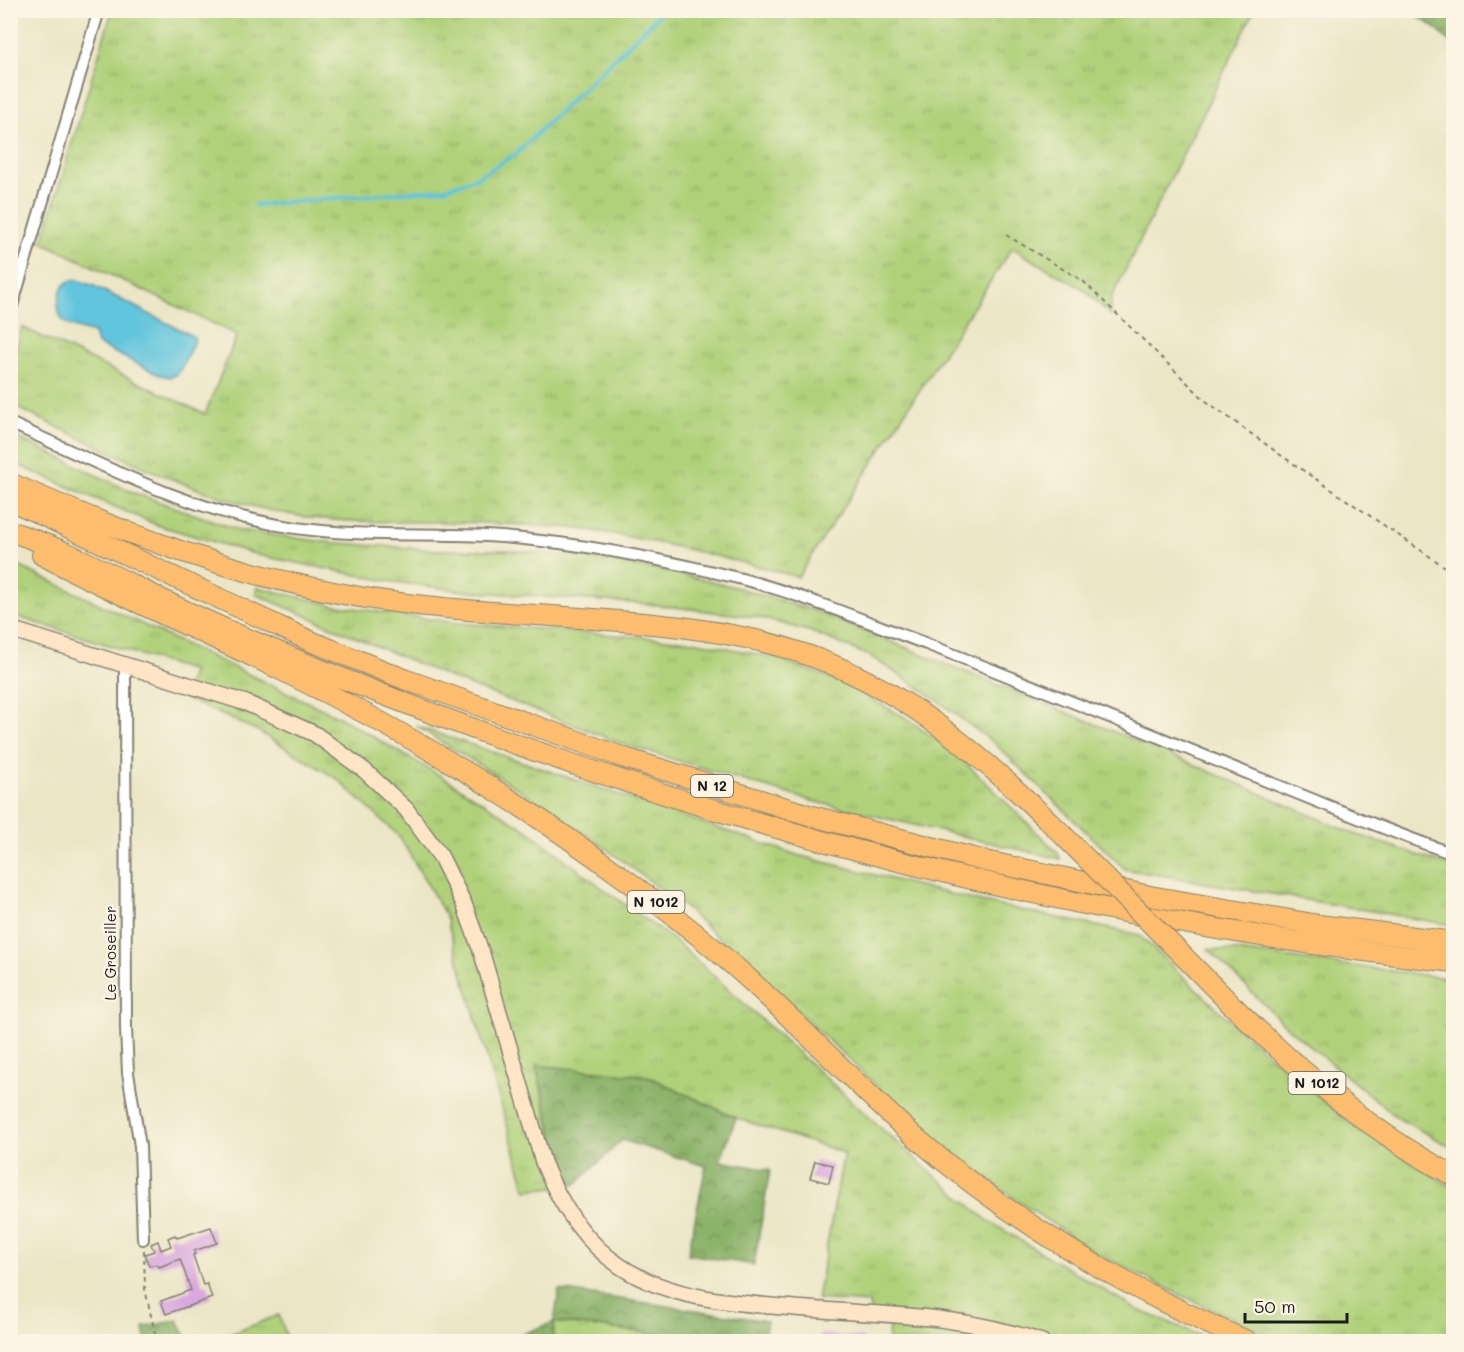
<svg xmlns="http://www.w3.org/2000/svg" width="1464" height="1352" font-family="Mali,sans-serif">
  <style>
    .grass { fill: url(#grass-tufts); stroke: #66764b; stroke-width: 1.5 }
    .forest { fill: url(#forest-crowns); stroke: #546843; stroke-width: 1.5 }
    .water { fill: #60c5dd; stroke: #3e707c; stroke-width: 1.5 }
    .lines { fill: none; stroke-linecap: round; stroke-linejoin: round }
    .stream { stroke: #60c5dd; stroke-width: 4 }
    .building { fill: #d9a8df }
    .street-casing { stroke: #848172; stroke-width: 14 }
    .secondary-casing { stroke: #848172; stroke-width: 18 }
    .highway-casing { stroke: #848172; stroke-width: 22 }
    .path { stroke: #848172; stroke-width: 2; stroke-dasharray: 4.5 4.5; stroke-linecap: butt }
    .street { stroke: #fff; stroke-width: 10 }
    .secondary { stroke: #fee5c5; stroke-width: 15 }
    .highway { stroke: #fcbd6e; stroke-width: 20 }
    .highway-bridge-casing { stroke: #848172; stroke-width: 22; stroke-linecap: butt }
    .highway-bridge { stroke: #fcbd6e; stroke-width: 20 }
    .labels { text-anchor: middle; stroke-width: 4.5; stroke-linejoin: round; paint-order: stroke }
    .shield { fill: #fcf5e5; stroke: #5f5d58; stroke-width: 1.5 }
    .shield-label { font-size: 14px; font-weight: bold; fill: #1c1c1c }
    .street-label { font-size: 15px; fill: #1c1c1c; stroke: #fcf5e5 }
  </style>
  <defs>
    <pattern id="grass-tufts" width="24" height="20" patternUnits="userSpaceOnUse" patternTransform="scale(1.5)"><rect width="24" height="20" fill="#b0d17a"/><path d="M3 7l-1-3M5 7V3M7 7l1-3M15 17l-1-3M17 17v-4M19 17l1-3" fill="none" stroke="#97b369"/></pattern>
    <pattern id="forest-crowns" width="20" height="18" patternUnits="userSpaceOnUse" patternTransform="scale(1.5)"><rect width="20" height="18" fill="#8cb36a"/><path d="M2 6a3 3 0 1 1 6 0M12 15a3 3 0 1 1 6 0" fill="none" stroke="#729156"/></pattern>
  </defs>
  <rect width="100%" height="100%" fill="#fcf5e5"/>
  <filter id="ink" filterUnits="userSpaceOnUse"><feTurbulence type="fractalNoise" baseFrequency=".0167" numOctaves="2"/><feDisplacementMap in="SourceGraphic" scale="12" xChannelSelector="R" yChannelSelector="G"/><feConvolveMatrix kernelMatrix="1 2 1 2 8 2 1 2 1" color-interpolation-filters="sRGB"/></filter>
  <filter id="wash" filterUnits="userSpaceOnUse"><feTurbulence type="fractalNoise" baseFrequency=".008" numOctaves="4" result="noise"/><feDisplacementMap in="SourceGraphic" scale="24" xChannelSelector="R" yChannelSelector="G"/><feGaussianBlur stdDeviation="1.35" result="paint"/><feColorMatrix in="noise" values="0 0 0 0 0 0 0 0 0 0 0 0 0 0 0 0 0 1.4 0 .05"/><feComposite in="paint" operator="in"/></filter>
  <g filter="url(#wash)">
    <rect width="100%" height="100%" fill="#ece6c7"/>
    <path class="grass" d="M112,11V10L1254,11L1111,299V315L1083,289L1012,248L798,577C731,559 664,542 595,531C564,526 532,525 500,524C430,519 358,527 288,514C190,496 100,446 11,405V370L22,327L205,414L237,335L42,242Z
      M10,434L134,493L239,530L324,542L440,550H503L570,555L672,572L739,588L812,610L1167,753L1352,833L1453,867V925L1125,869L994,743L927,693L870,656L809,631L757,617L648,604L464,591L388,581L262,556L157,525L11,462Z
      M10,562L339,717L441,776L530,832L601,887L674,940L905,1150L988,1221L1136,1309L1214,1341H888L889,1325H872L869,1303L817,1299L844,1153L736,1118L647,1076L536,1066L564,1186L526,1190L445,914L399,836L336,778L256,730L182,697L193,671L11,615Z
      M257,587L332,605L458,623L693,641L777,658L838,681L908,719L962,759L1058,853L1060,859L812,801L626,745L453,679L255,594Z
      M416,726L797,855L977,901L1139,935L1239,1029L1353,1126L1453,1188V1341H1283L1182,1296L1098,1254L1019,1202L926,1133L764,979L682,905L597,842L528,795Z
      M1208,949L1237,951L1453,979V1148L1398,1118L1289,1029Z
      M279,1315L288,1341H213Z
      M554,1322L720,1341L553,1342Z"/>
    <path class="forest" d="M1409,11H1453V45L1433,26Z
      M536,1065L647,1076L736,1118L720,1161L770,1170L754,1265L688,1254L706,1166L622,1140L575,1185L564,1186Z
      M559,1290L767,1321L763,1341H720L554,1322L553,1341H505L554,1322Z
      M178,1320L188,1341H146L144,1327Z"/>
    <path class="water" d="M77,280L94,286L193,336L195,340L178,374L171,377L160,375L97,344L94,333C86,330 74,329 67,324C54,317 56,289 68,282C69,281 74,280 77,280Z"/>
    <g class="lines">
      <path class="stream" d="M255,205L444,189L478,177L516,154L664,10"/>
    </g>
    <g id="blocks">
      <path class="building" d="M815,1161L833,1165L829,1183L810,1178Z
        M211,1227L217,1243L194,1251L195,1254L193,1255L203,1285L207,1284L212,1298L166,1314L161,1301L191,1290L180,1259L159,1267L157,1264L149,1266L145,1254L154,1251L151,1244L158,1241L161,1250L171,1246L168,1238L175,1235L177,1238Z
        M820,1334L864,1338L863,1342H819Z"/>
    </g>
  </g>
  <g filter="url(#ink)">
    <use href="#blocks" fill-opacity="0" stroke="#848172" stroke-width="1.5"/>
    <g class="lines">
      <defs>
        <path id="street" d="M10,313L99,10
          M10,423C104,466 193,513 296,528C359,537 423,533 486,536C573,541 658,558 742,579C806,596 867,622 929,645C1043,689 1155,736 1269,782C1330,806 1391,833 1454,854
          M125,667L126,1029L128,1073L140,1146L143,1239"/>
        <path id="secondary" d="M10,629L246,703L315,734L364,770L406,809L441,857L464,904L482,954L543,1162C559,1202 583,1241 620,1266C671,1300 736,1303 795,1308C833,1311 871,1313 908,1316C953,1319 999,1328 1042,1342"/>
        <path id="highway" d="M10,483C127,535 233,575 360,597C466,615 574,614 681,627C718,632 756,638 792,650C903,684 982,756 1063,835
          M10,500L308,640L404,679L625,758L812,816L985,861L1150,896L1319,925L1454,942
          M10,531C29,538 49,545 67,553C109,572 149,594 190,613C252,642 316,668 379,693C723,828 1086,922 1454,962
          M42,555C121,597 204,632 285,672C403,730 515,798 621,876C666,909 710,944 751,981C807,1032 858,1087 915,1137C1014,1223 1129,1290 1249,1342
          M1197,970C1273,1048 1356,1124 1454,1176"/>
      </defs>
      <use href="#street" class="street-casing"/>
      <use href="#secondary" class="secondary-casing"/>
      <use href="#highway" class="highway-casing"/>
      <path class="path" d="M1006,235L1083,281L1206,401L1282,456L1454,573
        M144,1250L145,1289L157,1342"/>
      <use href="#street" class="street"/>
      <use href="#secondary" class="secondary"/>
      <use href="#highway" class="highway"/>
      <defs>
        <path id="highway-bridge" d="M1063,835L1197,970"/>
      </defs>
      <use href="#highway-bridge" class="highway-bridge-casing"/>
      <use href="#highway-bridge" class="highway-bridge"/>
    </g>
  </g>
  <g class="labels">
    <g class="shield">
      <rect x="691" y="775" width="42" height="22" rx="4.5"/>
      <rect x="627.5" y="891" width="57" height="22" rx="4.5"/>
      <rect x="1288.5" y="1072" width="57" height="22" rx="4.5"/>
    </g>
    <g class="shield-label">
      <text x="712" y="791">N 12</text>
      <text x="656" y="907">N 1012</text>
      <text x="1317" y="1088">N 1012</text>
    </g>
    <g class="street-label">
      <text transform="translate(111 953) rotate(-90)" y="5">Le Groseiller</text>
    </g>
  </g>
  <rect width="1464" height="1352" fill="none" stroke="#fcf5e5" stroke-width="36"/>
  <path d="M1245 1313v9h102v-9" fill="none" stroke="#1c1c1c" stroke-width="3"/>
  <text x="1254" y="1313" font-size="18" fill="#1c1c1c" stroke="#fcf5e5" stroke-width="4.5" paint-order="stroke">50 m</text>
</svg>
